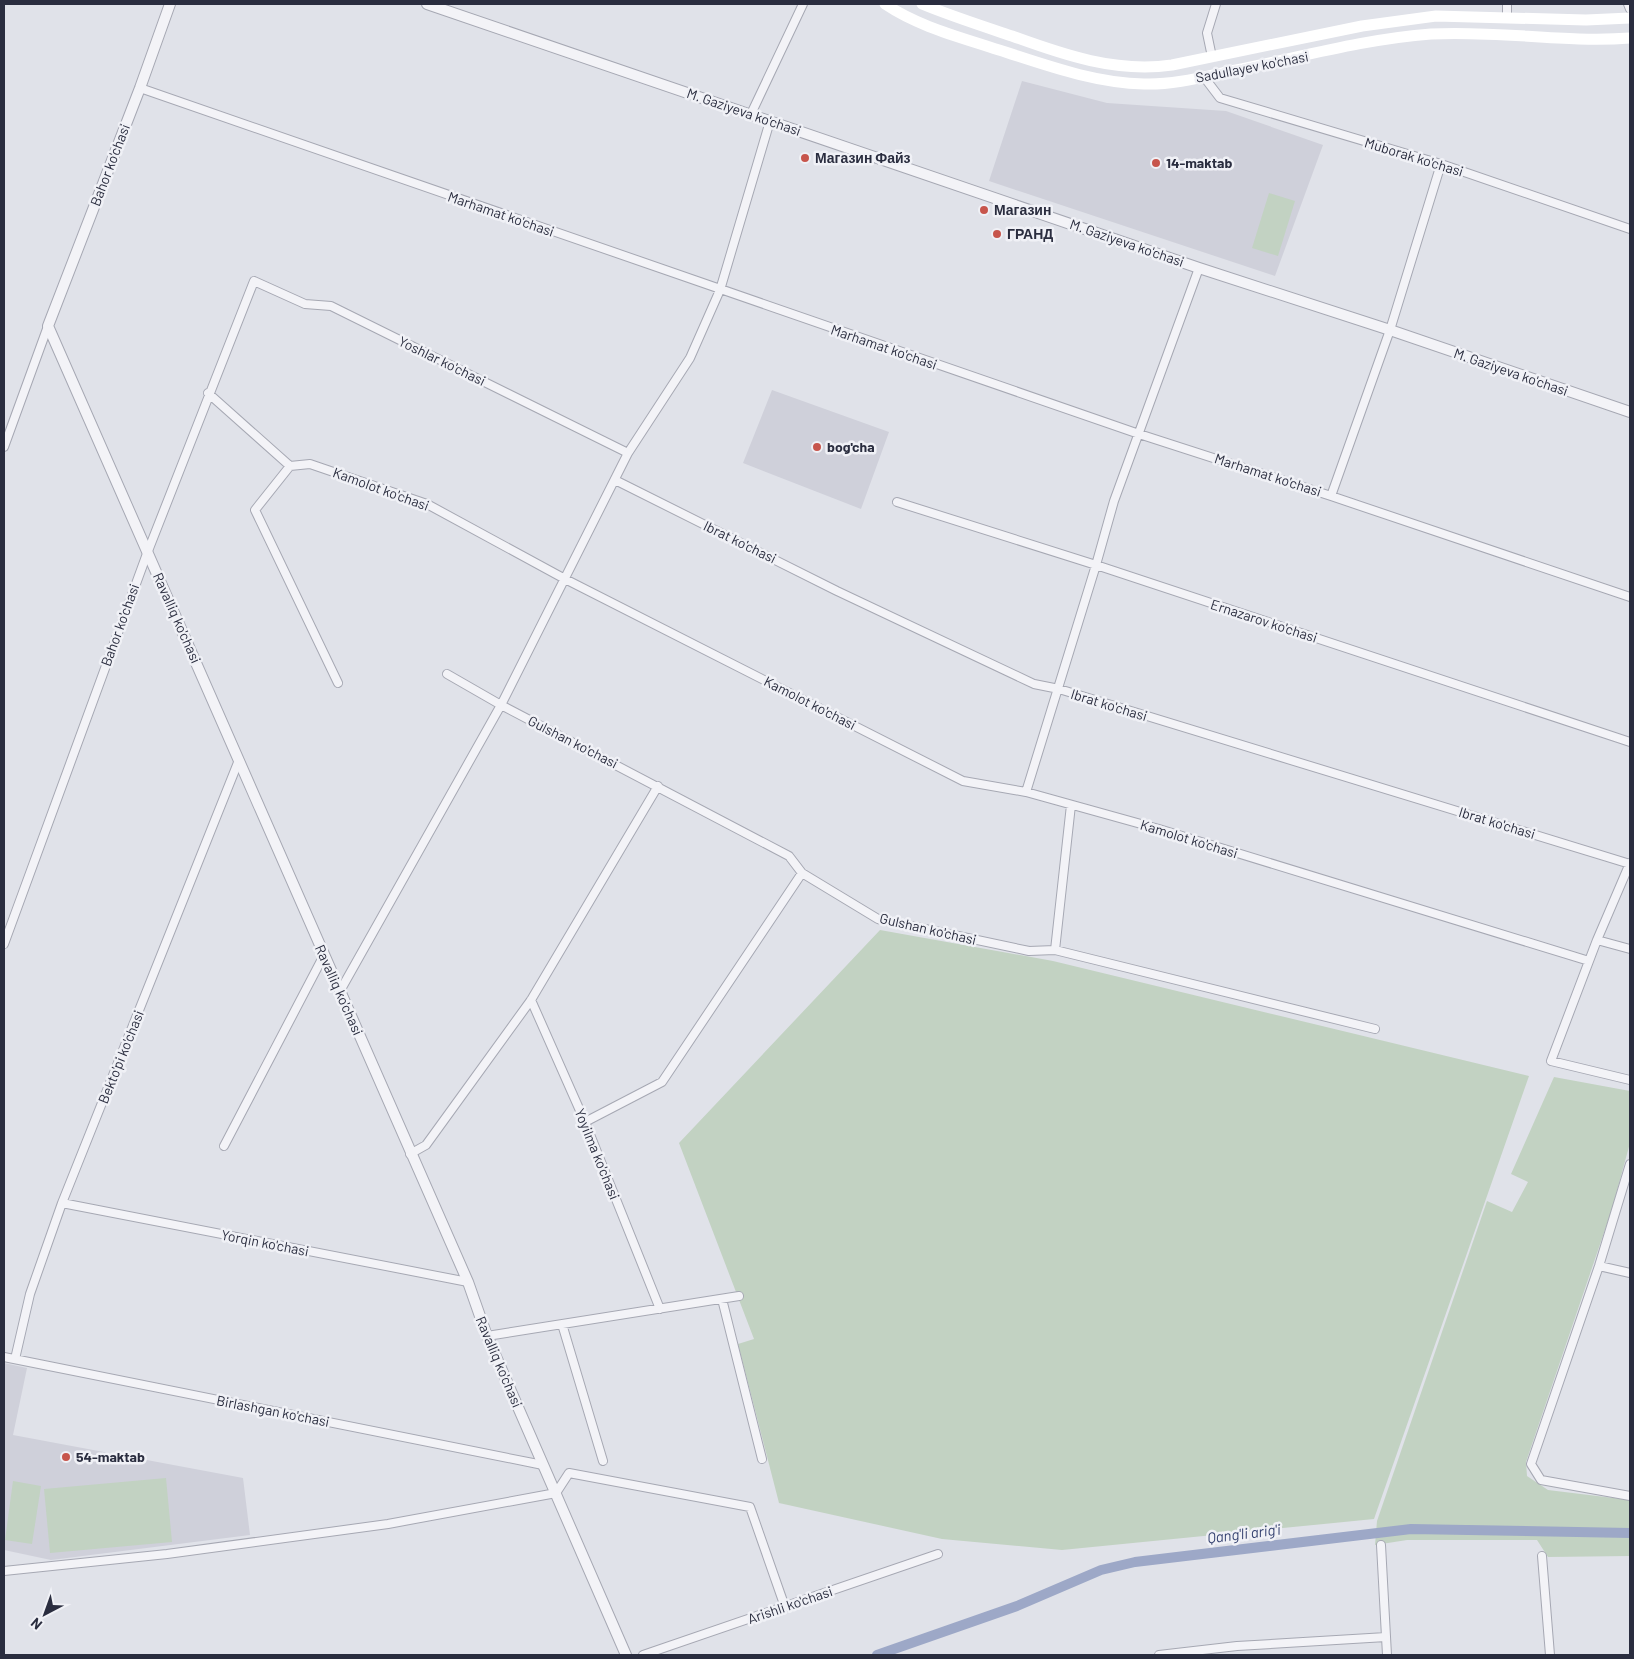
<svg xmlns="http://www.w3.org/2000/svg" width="1634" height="1659" font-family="Barlow,sans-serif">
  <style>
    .built { fill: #cfd0da }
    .green { fill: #c2d2c2 }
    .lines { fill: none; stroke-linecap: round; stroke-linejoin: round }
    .canal { stroke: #9da8c7; stroke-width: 10 }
    .minor-casing { stroke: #a6a8b3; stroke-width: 10 }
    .tertiary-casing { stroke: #a6a8b3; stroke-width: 12 }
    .minor { stroke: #f3f3f7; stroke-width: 8 }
    .tertiary { stroke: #f3f3f7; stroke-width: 10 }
    .secondary { stroke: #fff; stroke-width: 11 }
    .poi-dot { fill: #c7554c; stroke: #f0f1f6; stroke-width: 2 }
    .labels { text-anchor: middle; stroke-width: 5; stroke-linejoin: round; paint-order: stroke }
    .street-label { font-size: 14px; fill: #2a2d3f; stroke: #f0f1f6 }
    .poi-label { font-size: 14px; font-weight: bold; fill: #2a2d3f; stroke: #f0f1f6; text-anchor: start }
    .water-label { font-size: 15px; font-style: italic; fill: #364371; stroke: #f0f1f6 }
  </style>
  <rect width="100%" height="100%" fill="#e0e2e9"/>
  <path class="built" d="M1022,81L1107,103L1226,111L1323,145L1275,276L989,181Z
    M772,390L889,432L861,509L743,463Z
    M4,1363L27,1368L13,1435L243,1478L250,1535L51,1560L4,1550Z"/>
  <path class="green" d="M1269,193L1295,201L1278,256L1252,248Z
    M880,930L1053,961L1529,1076L1374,1519L1062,1550L942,1539L779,1503L738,1344L754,1339L679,1143Z
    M1554,1077L1630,1091V1143L1612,1209L1526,1462L1527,1476L1548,1490L1630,1500V1556L1548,1557L1537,1540H1407L1375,1545L1377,1521L1487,1201L1512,1212L1528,1182L1511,1174Z
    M166,1478L172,1542L50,1553L44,1489Z
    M13,1481L41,1486L32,1544L5,1540Z"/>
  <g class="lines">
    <path class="canal" d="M877,1655L1017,1606L1101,1570L1135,1562L1411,1529L1630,1533"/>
    <defs>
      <path id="minor" d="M1507,4V16
        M1628,4L1630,9
        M1212,57L1207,33L1216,4
        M1204,77L1220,98L1441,164L1630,229
        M140,88L1139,434L1331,496L1630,597
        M751,114L803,4
        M208,393L290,466
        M4,447L48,326
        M615,480L837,591L1034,684L1059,689L1630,864
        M1331,496L1390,330L1441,164
        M897,502L1096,565L1630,742
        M447,674L501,705L789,856L802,873L878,919L1029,951L1055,950L1375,1029
        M338,683L255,510L290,466L310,464L427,504L565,579L963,781L1026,792L1159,829L1589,961
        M1026,792L1096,565L1114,501L1199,268
        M1630,863L1597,940L1551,1061L1630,1080
        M1597,940L1630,949
        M4,944L148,551L254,281L305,304L331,306L628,453
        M1055,950L1071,805
        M340,991L501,705L628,453L690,358L720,290L770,121
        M531,1000L585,1122L660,1309
        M585,1122L662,1082L802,873
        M224,1146L324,955
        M410,1154L426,1145L531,1000L658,786
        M1630,1164L1599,1266L1531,1464L1541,1480L1630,1496
        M62,1203L468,1282
        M1599,1266L1630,1273
        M722,1299L762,1459
        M562,1324L603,1461
        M487,1336L739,1296
        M4,1357L543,1465
        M15,1359L30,1294L62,1203L239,760
        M1381,1545L1387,1655
        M1542,1556L1550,1655
        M4,1571L167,1554L388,1524L556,1493L569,1473L750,1507L785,1607
        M643,1655L938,1554
        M1159,1655L1237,1646L1386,1637"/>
      <path id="tertiary" d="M170,4L140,88L48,326L468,1282L487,1336L626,1655
        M427,4L1199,268L1390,330L1630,412"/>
    </defs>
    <use href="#minor" class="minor-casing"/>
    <use href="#tertiary" class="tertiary-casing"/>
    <use href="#minor" class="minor"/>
    <use href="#tertiary" class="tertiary"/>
    <path class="secondary" d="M885,4C919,27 960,37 999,50C1046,65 1094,83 1144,84C1173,85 1203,77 1231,71C1297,58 1364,39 1431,34C1497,30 1564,43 1630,38
      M922,4C951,16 982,26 1012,36C1064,55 1116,73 1172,65L1362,26L1436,16L1586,20L1630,18"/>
  </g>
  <g class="poi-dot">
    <circle cx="805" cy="158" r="5"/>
    <circle cx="1156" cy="163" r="5"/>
    <circle cx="984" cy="210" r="5"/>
    <circle cx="997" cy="234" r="5"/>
    <circle cx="817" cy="447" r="5"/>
    <circle cx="66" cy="1457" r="5"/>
  </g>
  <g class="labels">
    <g class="street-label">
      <text transform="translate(1252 67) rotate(-11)" y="5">Sadullayev ko'chasi</text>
      <text transform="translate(744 112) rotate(19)" y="5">M. Gaziyeva ko'chasi</text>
      <text transform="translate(1414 157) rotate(17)" y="5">Muborak ko'chasi</text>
      <text transform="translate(110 165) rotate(-69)" y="5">Bahor ko'chasi</text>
      <text transform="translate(501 214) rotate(19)" y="5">Marhamat ko'chasi</text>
      <text transform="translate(1127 243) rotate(19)" y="5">M. Gaziyeva ko'chasi</text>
      <text transform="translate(884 347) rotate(19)" y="5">Marhamat ko'chasi</text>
      <text transform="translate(442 361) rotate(26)" y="5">Yoshlar ko'chasi</text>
      <text transform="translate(1511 372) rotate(19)" y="5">M. Gaziyeva ko'chasi</text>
      <text transform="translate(1268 475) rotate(18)" y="5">Marhamat ko'chasi</text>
      <text transform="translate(381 489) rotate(20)" y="5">Kamolot ko'chasi</text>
      <text transform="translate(740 542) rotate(26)" y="5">Ibrat ko'chasi</text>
      <text transform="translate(177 618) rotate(66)" y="5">Ravalliq ko'chasi</text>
      <text transform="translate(1264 621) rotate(18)" y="5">Ernazarov ko'chasi</text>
      <text transform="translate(120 625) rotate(-70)" y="5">Bahor ko'chasi</text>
      <text transform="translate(810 703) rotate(27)" y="5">Kamolot ko'chasi</text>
      <text transform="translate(1109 705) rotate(17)" y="5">Ibrat ko'chasi</text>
      <text transform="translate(573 742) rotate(27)" y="5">Gulshan ko'chasi</text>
      <text transform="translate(1497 823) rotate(17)" y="5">Ibrat ko'chasi</text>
      <text transform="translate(1189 839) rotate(17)" y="5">Kamolot ko'chasi</text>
      <text transform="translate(928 929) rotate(13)" y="5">Gulshan ko'chasi</text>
      <text transform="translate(339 990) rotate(66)" y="5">Ravalliq ko'chasi</text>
      <text transform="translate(121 1057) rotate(-68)" y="5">Bekto'pi ko'chasi</text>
      <text transform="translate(597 1154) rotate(68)" y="5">Yoyilma ko'chasi</text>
      <text transform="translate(265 1243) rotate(11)" y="5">Yorqin ko'chasi</text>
      <text transform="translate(499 1362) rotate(67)" y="5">Ravalliq ko'chasi</text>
      <text transform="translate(273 1411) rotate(11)" y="5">Birlashgan ko'chasi</text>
      <text transform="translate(790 1605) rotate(-19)" y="5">Arishli ko'chasi</text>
    </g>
    <g class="poi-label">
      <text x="815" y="163">Магазин Файз</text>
      <text x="1166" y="168">14-maktab</text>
      <text x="994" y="215">Магазин</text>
      <text x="1007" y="239">ГРАНД</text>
      <text x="827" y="452">bog'cha</text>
      <text x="76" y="1462">54-maktab</text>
    </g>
    <g class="water-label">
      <text transform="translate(1244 1534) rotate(-7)" y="5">Qang'li arig'i</text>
    </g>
  </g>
  <rect width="1634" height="1659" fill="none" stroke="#2a2d3f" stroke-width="10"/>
  <g transform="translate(45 1614) rotate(221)" stroke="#f0f1f6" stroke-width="4" paint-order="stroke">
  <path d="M0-4L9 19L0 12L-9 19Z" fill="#2a2d3f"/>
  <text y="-8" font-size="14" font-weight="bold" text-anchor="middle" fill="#2a2d3f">N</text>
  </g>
</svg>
